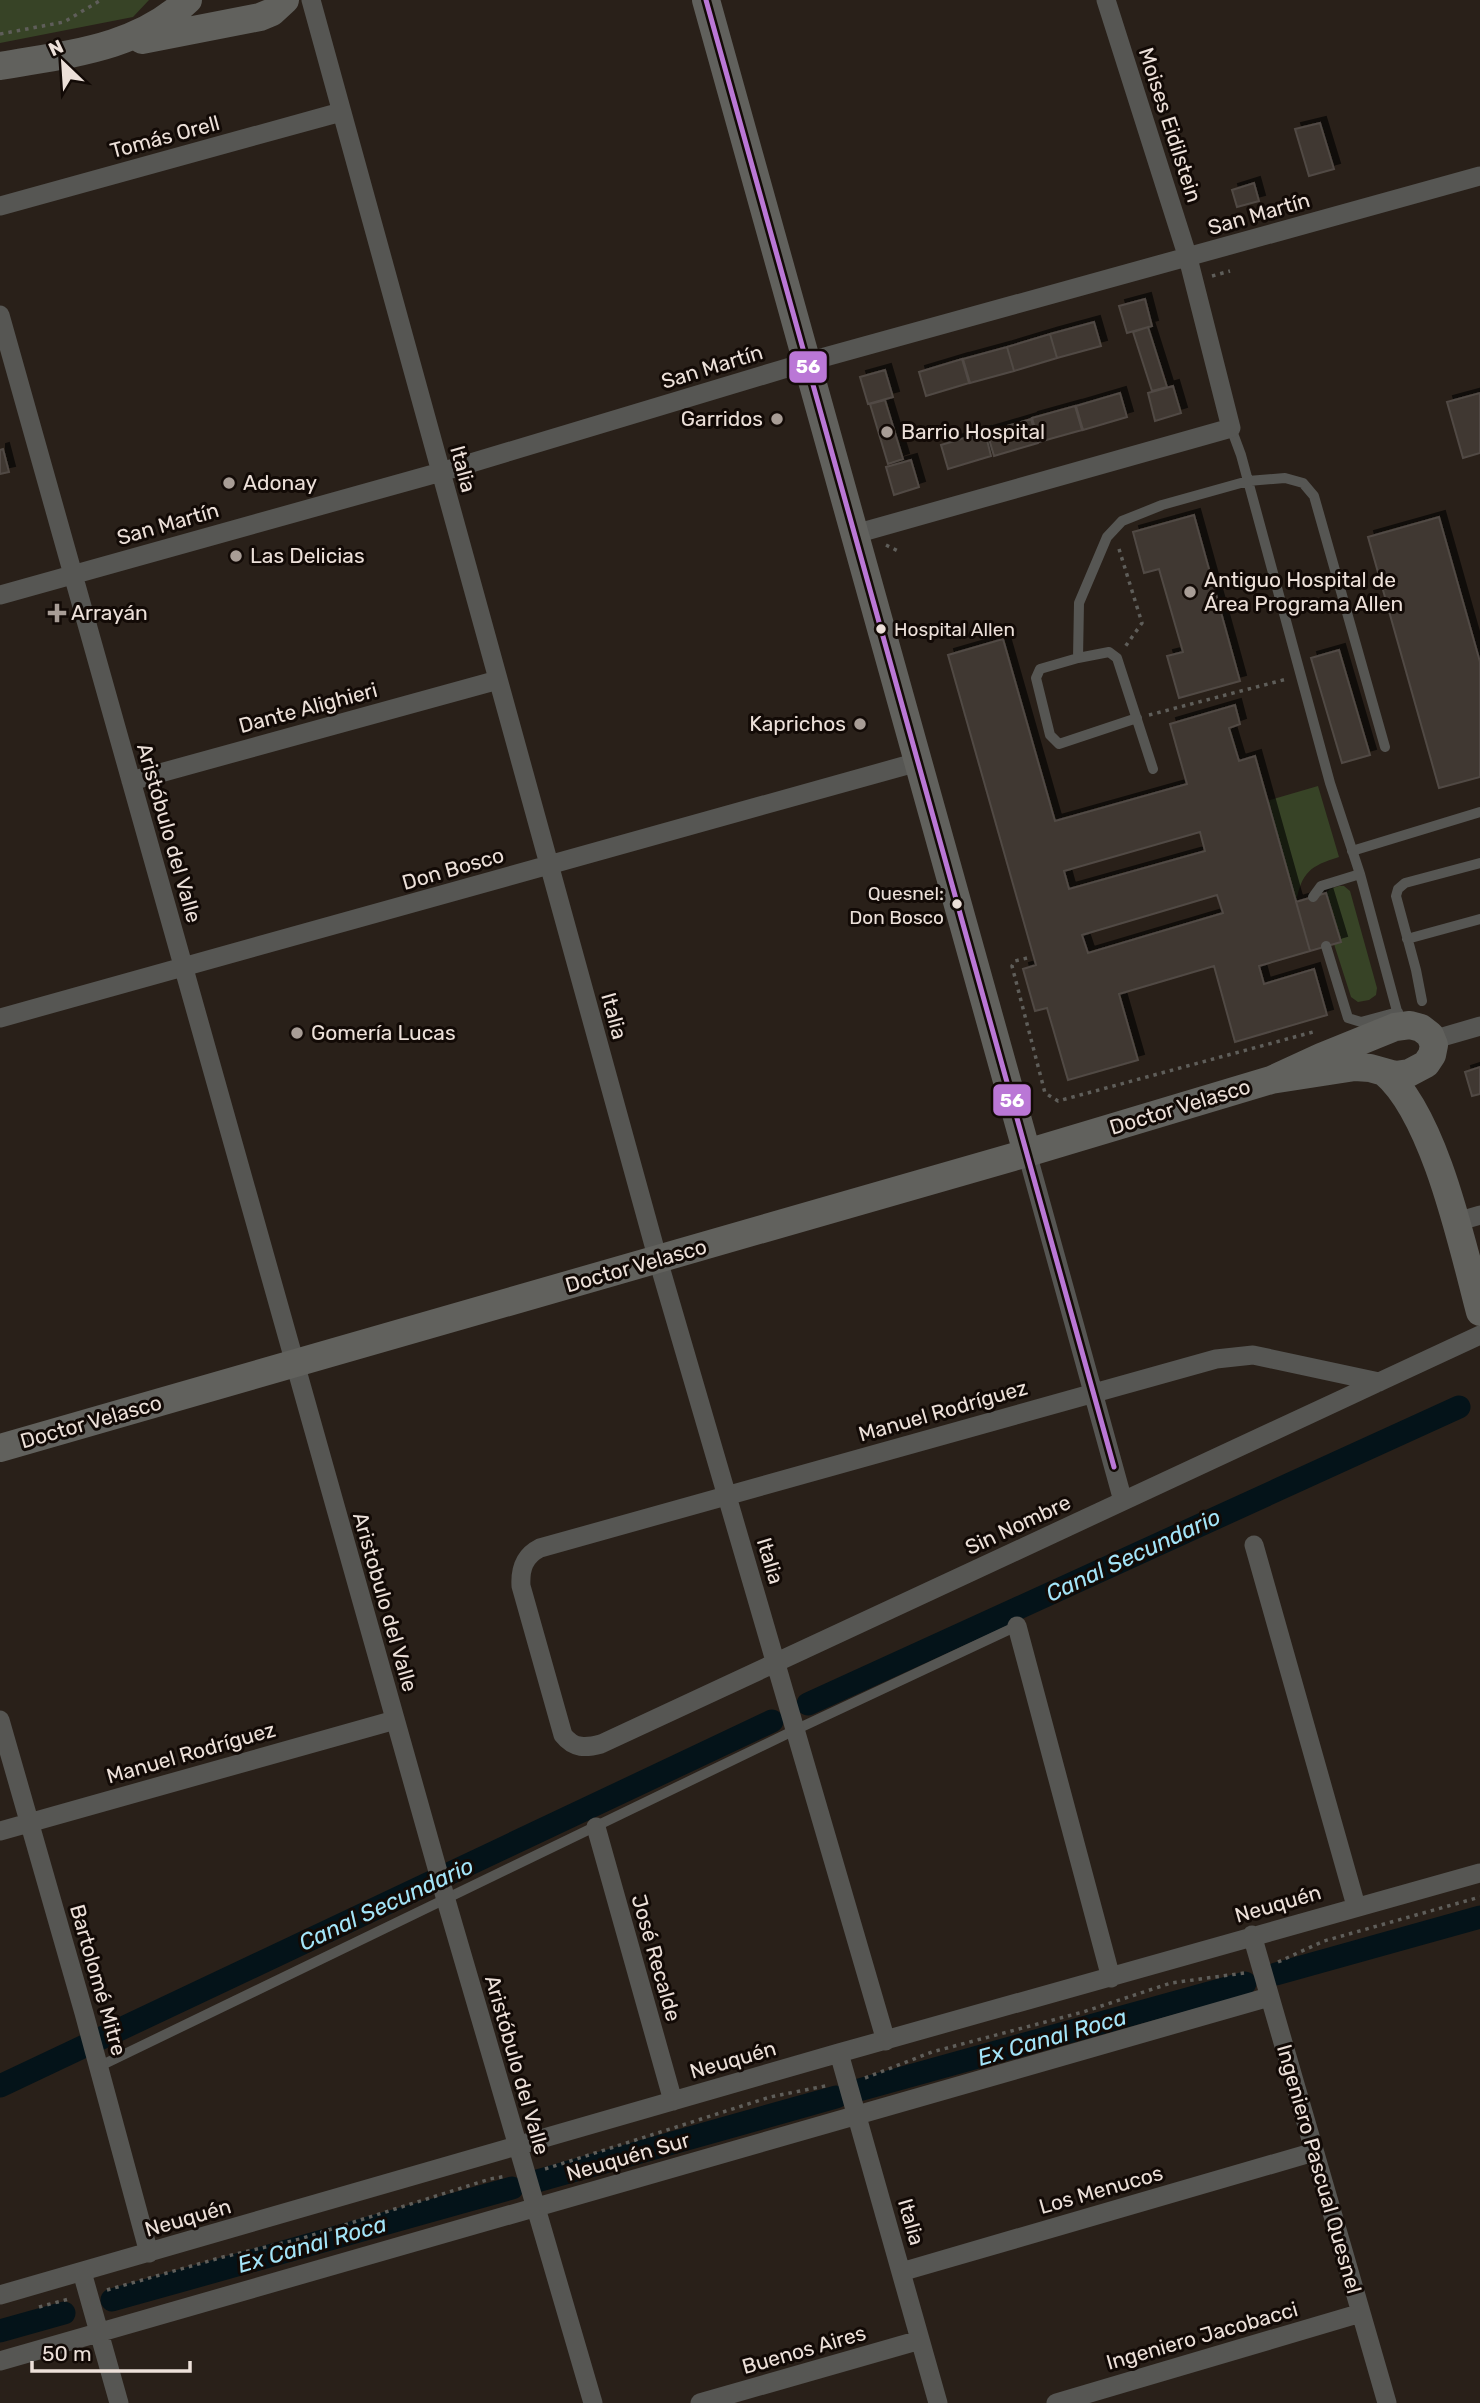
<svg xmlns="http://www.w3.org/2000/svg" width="1480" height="2403" font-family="Rubik,sans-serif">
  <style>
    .green { fill: #374326 }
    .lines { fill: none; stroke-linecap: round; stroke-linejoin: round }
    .canal { stroke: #041319; stroke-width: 23 }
    .building { fill: #3f3832; stroke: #514a44; stroke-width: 2; fill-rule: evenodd; filter: url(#shadow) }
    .path { stroke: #5f5e5a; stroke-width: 3.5; stroke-dasharray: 3.5 5; stroke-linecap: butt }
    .service { stroke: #565653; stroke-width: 10 }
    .minor { stroke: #565653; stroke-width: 19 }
    .secondary { stroke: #61615d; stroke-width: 28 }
    .bus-1-casing { stroke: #120a06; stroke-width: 10 }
    .bus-1 { stroke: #ba77d6; stroke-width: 5 }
    .poi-dot { fill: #a89d96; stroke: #120a06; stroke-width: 2.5 }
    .bus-dot { fill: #ece0d9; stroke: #120a06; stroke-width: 2.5 }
    .labels { text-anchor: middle; stroke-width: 6; stroke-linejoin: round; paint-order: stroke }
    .bus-label { font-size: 19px; fill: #ece0d9; stroke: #120a06; text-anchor: start }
    .street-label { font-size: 21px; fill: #ece0d9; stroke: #120a06 }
    .poi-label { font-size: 21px; fill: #ece0d9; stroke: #120a06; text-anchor: start }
    .water-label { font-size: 23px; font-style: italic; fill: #a3e4f8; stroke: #120a06 }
    .line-badge { stroke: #120a06; stroke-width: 2.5 }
    .badge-label { font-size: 19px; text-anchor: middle; font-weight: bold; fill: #fff }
  </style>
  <defs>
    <filter id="shadow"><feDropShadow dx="6" dy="-6" stdDeviation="0" flood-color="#0009"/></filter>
  </defs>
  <rect width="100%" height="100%" fill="#292019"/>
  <path class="green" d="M0,0H149L133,17L0,43Z
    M1318,786L1339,857C1310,866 1302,872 1296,902L1267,801Z
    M1339,886H1344L1350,891L1377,988L1376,995L1369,1000L1358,1002L1351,997L1334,944L1341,941L1326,893L1330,889Z"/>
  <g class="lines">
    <path class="canal" d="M808,1704L1459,1407
      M1276,1974L1480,1917
      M0,2086L772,1721
      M859,2090L1245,1983
      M537,2181L836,2097
      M112,2300L512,2188
      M0,2331L64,2313"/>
  </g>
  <path class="building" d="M1320,123L1334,169L1309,176L1295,129Z
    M1254,183L1259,201L1237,207L1232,190Z
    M1145,299L1152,326L1127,333L1119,306Z
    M1094,322L1101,346L1057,358L1050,334Z
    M1148,327L1167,387L1152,391L1133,332Z
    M1050,334L1057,358L1014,371L1007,347Z
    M1007,347L1014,371L970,383L963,359Z
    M962,359L969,383L926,396L919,372Z
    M885,370L893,397L868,404L860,377Z
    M1173,386L1181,413L1155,421L1148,393Z
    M1120,393L1127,417L1083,430L1076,406Z
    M1480,393V453L1463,458L1447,402Z
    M885,400L903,459L888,464L870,404Z
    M1075,406L1082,430L1039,442L1032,418Z
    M1031,419L1038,443L994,456L987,432Z
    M985,432L991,456L948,469L941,445Z
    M3,449L9,472L0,474V450Z
    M911,460L919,487L894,495L886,467Z
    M1194,515L1240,681L1179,698L1167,656L1183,652L1159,569L1144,573L1133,532Z
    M1439,517L1480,662V777L1439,788L1368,537Z
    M1003,639L1055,821L1187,784L1170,724L1235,705L1240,724L1229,728L1239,761L1255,756L1310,951L1259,966L1264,984L1314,969L1327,1015L1235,1042L1214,966L1119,994L1138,1060L1068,1080L1047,1008L1035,1011L1023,969L1036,965L948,655ZM1200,832L1205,851L1069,889L1064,871ZM1217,895L1223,913L1088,953L1082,935Z
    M1339,650L1370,755L1342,763L1311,658Z
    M1326,893L1341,942L1310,951L1296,902Z
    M1480,1067V1094L1472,1096L1465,1072Z"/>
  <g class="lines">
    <path class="path" d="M0,34L64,22L101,0
      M1212,276L1230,271
      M886,545L900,552
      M1119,549L1142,623L1125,647
      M1149,715L1287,679
      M1027,958L1015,961L1012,966L1045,1093L1058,1101L1313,1032
      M1278,1962L1324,1941L1480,1897
      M865,2078L932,2052L1083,2012L1171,1983L1244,1973
      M545,2169L770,2097L830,2085
      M107,2290L223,2257L300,2239L490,2179L507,2176
      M39,2307L69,2299"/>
    <path class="service" d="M1231,428L1241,455L1330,783L1360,874L1401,1026
      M1078,658L1040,669L1036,678L1050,735L1059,744L1137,718
      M1153,769L1117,658L1109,652L1078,658L1079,603L1107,537L1122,521L1162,505L1248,481L1285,478L1303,483L1314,496L1385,747
      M1352,851L1480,812
      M1313,897L1321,886L1360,874
      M1407,939L1480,919
      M1326,946L1348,1018L1361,1022L1398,1012
      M1422,1001L1416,970L1396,896L1398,889L1405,883L1480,863
      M98,2067L795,1730L1017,1626"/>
    <path class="minor" d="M311,0L658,1260L886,2041
      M0,206L341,112
      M0,315L446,1900L593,2403
      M855,534L1231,428L1188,258L1106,0
      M0,595L441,472L807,362L1480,176
      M131,781L498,680
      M0,1018L918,762
      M1432,1040L1480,1026
      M1027,1153L1123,1501
      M1456,1222L1480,1215
      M1379,1382L1253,1355L1216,1359L540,1548C524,1556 520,1569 521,1586L563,1735C574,1749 586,1748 601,1744L1379,1382L1480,1335
      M1254,1545L1356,1906
      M1017,1626L1111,1978
      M0,1720L84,2013L149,2253
      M596,1827L673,2101
      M0,1831L395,1720
      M1252,1935L1387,2403
      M839,2053L938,2403
      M82,2272L119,2403
      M901,2272L1314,2152
      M0,2295L839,2053L1480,1873
      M0,2361L1269,1997
      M700,2403L920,2340
      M1056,2403L1361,2313"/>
    <path class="secondary" d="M706,0L1027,1153
      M142,40L260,17L272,12L285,0
      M0,66C67,54 137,49 188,0
      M1384,1072C1435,1115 1463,1248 1480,1312
      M0,1448L1027,1153L1271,1080L1355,1067L1370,1068L1395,1075L1409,1073L1426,1064L1432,1055L1434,1045L1430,1035L1421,1028L1410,1025L1395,1027L1321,1057L1271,1080"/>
    <defs>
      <path id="bus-1" d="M706,0L1114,1467"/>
    </defs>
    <use href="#bus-1" class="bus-1-casing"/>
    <use href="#bus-1" class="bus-1"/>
  </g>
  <g class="poi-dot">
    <circle cx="777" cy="419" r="7"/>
    <circle cx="887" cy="432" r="7"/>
    <circle cx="229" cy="483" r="7"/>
    <circle cx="236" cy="556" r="7"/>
    <circle cx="1190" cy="592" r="7"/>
    <path d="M53.5 602.5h7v7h7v7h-7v7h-7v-7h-7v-7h7z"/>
    <circle cx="860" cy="724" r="7"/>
    <circle cx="297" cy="1033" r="7"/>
  </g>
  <g class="bus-dot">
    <circle cx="881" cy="629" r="6"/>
    <circle cx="957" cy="904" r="6"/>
  </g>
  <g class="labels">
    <g class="bus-label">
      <text x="894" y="636">Hospital Allen</text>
      <text x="944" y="900" text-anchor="end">Quesnel:<tspan x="944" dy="24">Don Bosco</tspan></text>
    </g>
    <g class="street-label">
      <text transform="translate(1170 125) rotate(72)" y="7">Moises Eidilstein</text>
      <text transform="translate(165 137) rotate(-15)" y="7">Tomás Orell</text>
      <text transform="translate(1259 214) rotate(-16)" y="7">San Martín</text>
      <text transform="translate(712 367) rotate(-17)" y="7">San Martín</text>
      <text transform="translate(463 469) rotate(75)" y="7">Italia</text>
      <text transform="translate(168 524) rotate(-16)" y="7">San Martín</text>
      <text transform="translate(308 708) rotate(-15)" y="7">Dante Alighieri</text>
      <text transform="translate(169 833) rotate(74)" y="7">Aristóbulo del Valle</text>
      <text transform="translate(453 869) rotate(-16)" y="7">Don Bosco</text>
      <text transform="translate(614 1016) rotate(75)" y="7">Italia</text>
      <text transform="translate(1180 1107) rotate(-17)" y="7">Doctor Velasco</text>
      <text transform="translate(636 1266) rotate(-16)" y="7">Doctor Velasco</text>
      <text transform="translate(943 1411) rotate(-16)" y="7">Manuel Rodríguez</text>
      <text transform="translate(91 1422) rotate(-16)" y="7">Doctor Velasco</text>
      <text transform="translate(1018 1525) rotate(-25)" y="7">Sin Nombre</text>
      <text transform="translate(770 1561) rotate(73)" y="7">Italia</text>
      <text transform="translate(385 1602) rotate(74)" y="7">Aristobulo del Valle</text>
      <text transform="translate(191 1753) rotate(-16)" y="7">Manuel Rodríguez</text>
      <text transform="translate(1278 1904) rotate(-16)" y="7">Neuquén</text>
      <text transform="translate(656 1958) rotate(74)" y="7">José Recalde</text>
      <text transform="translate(98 1980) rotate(74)" y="7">Bartolomé Mitre</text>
      <text transform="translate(733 2060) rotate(-16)" y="7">Neuquén</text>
      <text transform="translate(517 2065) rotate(74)" y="7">Aristóbulo del Valle</text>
      <text transform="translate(628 2157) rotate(-16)" y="7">Neuquén Sur</text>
      <text transform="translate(1319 2169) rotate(74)" y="7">Ingeniero Pascual Quesnel</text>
      <text transform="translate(1101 2190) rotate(-16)" y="7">Los Menucos</text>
      <text transform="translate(188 2218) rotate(-16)" y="7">Neuquén</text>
      <text transform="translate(911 2222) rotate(74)" y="7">Italia</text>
      <text transform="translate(1202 2336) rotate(-16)" y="7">Ingeniero Jacobacci</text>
      <text transform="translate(804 2350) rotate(-16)" y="7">Buenos Aires</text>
    </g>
    <g class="poi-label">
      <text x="763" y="426" text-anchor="end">Garridos</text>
      <text x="901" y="439">Barrio Hospital</text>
      <text x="243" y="490">Adonay</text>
      <text x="250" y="563">Las Delicias</text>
      <text x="1204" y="587">Antiguo Hospital de<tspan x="1204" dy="24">Área Programa Allen</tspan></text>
      <text x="71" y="620">Arrayán</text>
      <text x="846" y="731" text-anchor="end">Kaprichos</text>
      <text x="311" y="1040">Gomería Lucas</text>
    </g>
    <g class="water-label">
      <text transform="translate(1133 1555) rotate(-25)" y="8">Canal Secundario</text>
      <text transform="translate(386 1904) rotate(-25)" y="8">Canal Secundario</text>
      <text transform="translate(1052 2037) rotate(-16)" y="8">Ex Canal Roca</text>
      <text transform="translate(312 2244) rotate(-16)" y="8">Ex Canal Roca</text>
    </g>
  </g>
  <g class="line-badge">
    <rect x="788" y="350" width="40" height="34" rx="7" fill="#ba77d6"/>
    <rect x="992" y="1083" width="40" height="34" rx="7" fill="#ba77d6"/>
  </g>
  <g class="badge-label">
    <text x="808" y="373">56</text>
    <text x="1012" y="1107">56</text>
  </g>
  <g transform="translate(63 63) rotate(335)" stroke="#120a06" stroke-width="5" paint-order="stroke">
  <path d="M0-5L12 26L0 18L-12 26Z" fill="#ece0d9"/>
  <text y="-10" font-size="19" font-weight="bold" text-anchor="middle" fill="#ece0d9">N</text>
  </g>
  <path d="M32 2361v10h158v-10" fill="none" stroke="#ece0d9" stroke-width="3.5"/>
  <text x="42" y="2361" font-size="21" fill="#ece0d9" stroke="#120a06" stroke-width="5" paint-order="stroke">50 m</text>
</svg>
